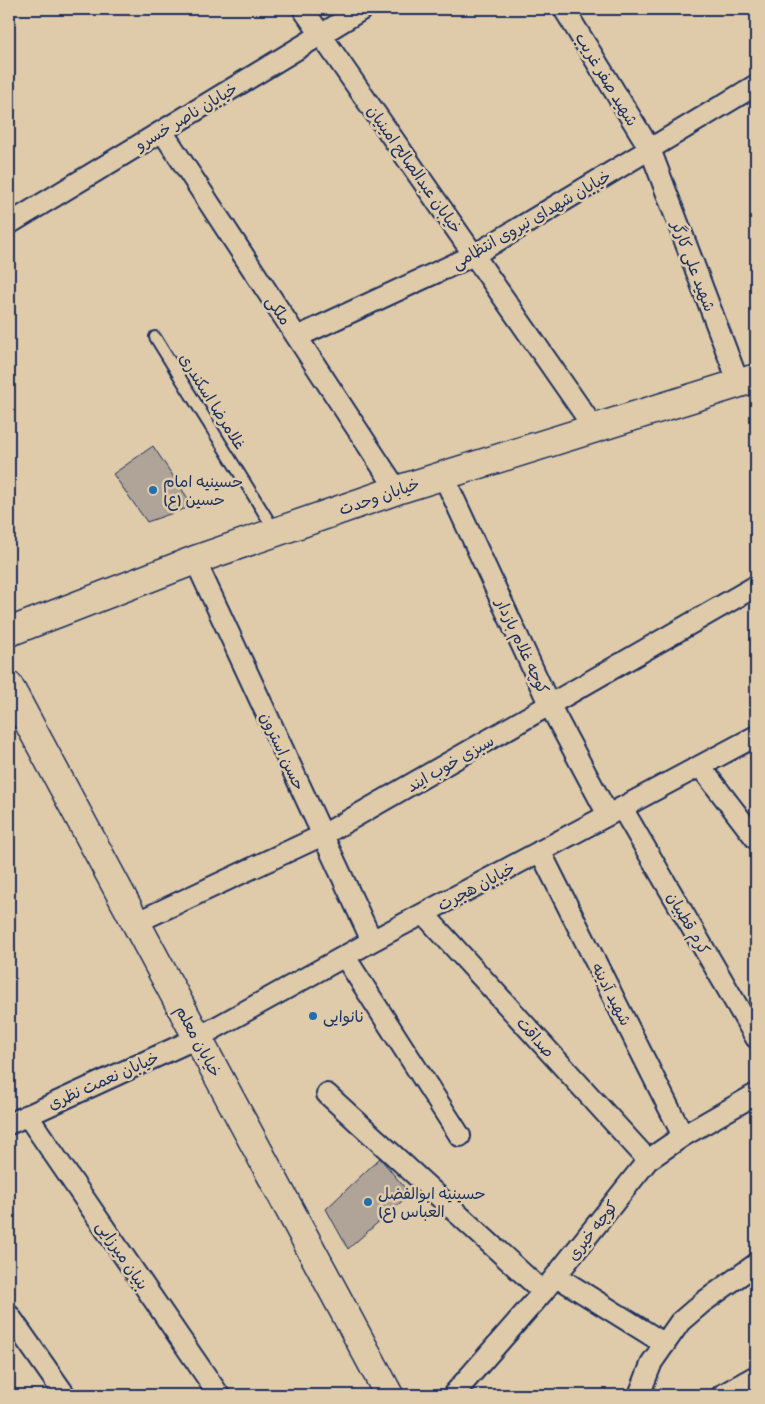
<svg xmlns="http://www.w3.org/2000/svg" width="765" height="1404" font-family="'Gochi Hand','Playpen Sans Arabic',sans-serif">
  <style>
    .building { fill: #afa497; stroke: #1b2f5e }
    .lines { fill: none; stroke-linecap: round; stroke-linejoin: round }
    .lane-casing { stroke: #1b2f5e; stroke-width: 14 }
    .street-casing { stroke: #1b2f5e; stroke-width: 24 }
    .secondary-casing { stroke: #1b2f5e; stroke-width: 31 }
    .lane { stroke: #dfcbaa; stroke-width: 10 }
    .street { stroke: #dfcbaa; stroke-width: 20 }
    .secondary { stroke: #dfcbaa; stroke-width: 28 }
    .poi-dot { fill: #1f6fb2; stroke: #dfcbaa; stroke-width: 2 }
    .labels { text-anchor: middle; stroke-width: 5; stroke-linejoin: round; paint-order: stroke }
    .street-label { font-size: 16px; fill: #1b2f5e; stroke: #dfcbaa }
    .poi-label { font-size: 16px; fill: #1b2f5e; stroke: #dfcbaa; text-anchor: start }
  </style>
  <rect width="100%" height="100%" fill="#dfcbaa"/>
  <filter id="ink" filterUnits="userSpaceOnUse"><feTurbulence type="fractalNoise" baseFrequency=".02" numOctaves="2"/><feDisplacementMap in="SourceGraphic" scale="10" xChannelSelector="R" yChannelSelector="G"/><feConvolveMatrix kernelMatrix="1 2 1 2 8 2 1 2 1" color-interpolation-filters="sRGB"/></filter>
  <g filter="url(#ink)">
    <path class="building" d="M153,446L193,506L147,522L113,474Z
      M380,1158L410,1194L348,1249L326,1209Z"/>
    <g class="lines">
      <defs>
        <path id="lane" d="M155,337L275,531"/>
        <path id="street" d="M303,9L594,428
          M564,9L650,149L739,384
          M162,131L397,490
          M9,224L363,9
          M297,337L474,255L756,85
          M443,475L550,706L608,815
          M195,560L372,941
          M700,766L756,839
          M622,808L756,1038
          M540,851L683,1136
          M424,914L648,1160
          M135,923L323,835L756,586
          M345,957L460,1136
          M327,1094L543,1292
          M27,1115L219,1395
          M9,1124L197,1038L372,941L756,736
          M556,1276L665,1344
          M9,1315L65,1395
          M453,1395L543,1292L648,1160L683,1136L756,1094
          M639,1395L652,1362L680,1322L702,1303L756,1264
          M722,1395L756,1376"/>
        <path id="secondary" d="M9,632L195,560L397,490L756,378
          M9,686L389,1395"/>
      </defs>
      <use href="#lane" class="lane-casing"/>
      <use href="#street" class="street-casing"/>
      <use href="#secondary" class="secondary-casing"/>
      <use href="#lane" class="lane"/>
      <use href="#street" class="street"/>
      <use href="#secondary" class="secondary"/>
    </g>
  </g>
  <g class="poi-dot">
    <circle cx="153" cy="490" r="5"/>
    <circle cx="313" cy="1016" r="5"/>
    <circle cx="368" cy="1202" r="5"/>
  </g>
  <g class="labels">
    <g class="street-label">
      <text transform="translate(607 79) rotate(59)" y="6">شهید صفر غریب</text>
      <text transform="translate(186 116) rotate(-31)" y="6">خیابان ناصر خسرو</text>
      <text transform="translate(415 169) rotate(55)" y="6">خیابان عبدالصالح امینیان</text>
      <text transform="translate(531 219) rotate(-30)" y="6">خیابان شهدای نیروی انتظامی</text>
      <text transform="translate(694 266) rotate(69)" y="6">شهید علی کارگر</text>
      <text transform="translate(279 310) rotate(57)" y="6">ملکی</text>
      <text transform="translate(213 401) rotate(58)" y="6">غلامرضا اسکندری</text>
      <text transform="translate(379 496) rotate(-19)" y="6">خیابان وحدت</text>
      <text transform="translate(523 646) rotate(65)" y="6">کوچه غلام بازدار</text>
      <text transform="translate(283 751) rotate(65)" y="6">حسن استرون</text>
      <text transform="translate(450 763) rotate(-30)" y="6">سبزی خوب ایند</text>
      <text transform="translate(476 886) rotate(-28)" y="6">خیابان هجرت</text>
      <text transform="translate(689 923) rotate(60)" y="6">کرم قطبیان</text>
      <text transform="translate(612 994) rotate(63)" y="6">شهید آدینه</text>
      <text transform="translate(536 1037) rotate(48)" y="6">صداقت</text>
      <text transform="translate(199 1041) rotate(62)" y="6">خیابان معلم</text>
      <text transform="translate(103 1080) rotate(-24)" y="6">خیابان نعمت نظری</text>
      <text transform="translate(592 1230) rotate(-52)" y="6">کوچه خیری</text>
      <text transform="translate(123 1255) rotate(56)" y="6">بنیان میرزایی</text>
    </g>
    <g class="poi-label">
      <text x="163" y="487">حسینیه امام<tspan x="163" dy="18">حسین (ع)</tspan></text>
      <text x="323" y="1022">نانوایی</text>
      <text x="378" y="1199">حسینیه ابوالفضل<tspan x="378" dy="18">العباس (ع)</tspan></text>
    </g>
  </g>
  <rect width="765" height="1404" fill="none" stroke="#dfcbaa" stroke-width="30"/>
  <rect x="15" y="15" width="735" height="1374" fill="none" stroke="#1b2f5e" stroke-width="2" filter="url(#ink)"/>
</svg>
